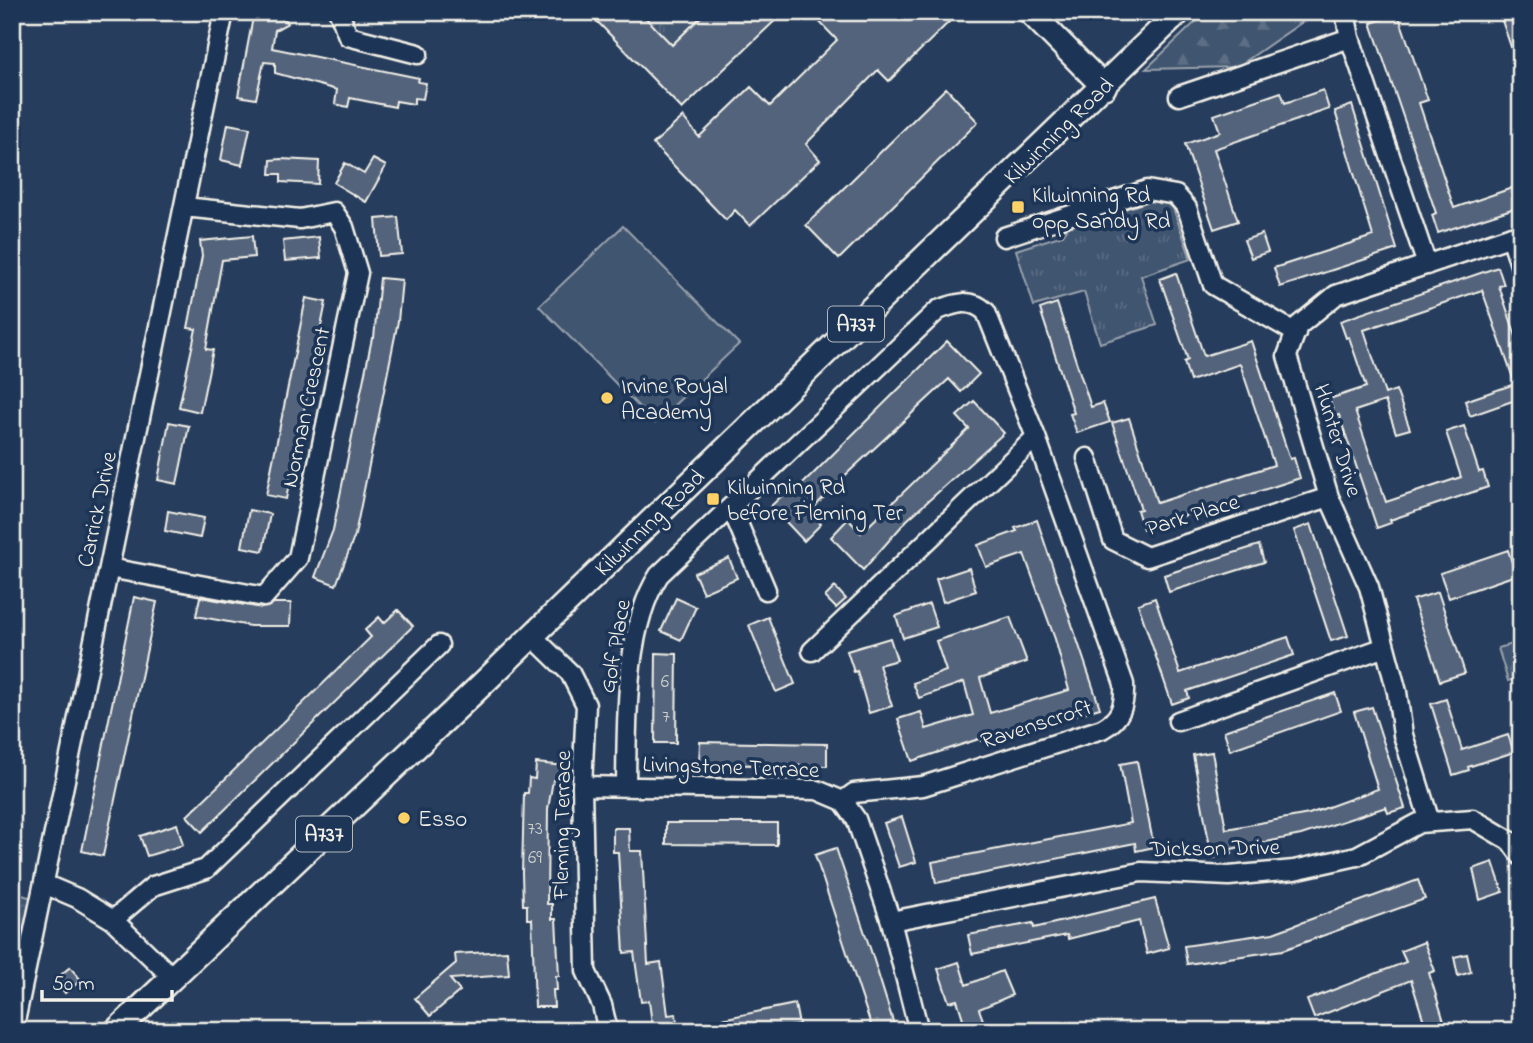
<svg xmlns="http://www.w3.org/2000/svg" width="1533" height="1043" font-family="'Indie Flower',sans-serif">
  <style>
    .grass { fill: url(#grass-tufts); stroke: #9aa2ac; stroke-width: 2 }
    .forest { fill: url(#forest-firs); stroke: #9aa2ac; stroke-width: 2 }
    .park { fill: url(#park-crowns); stroke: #9aa2ac; stroke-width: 2 }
    .pitch { fill: #40546f; stroke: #9aa2ac; stroke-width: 2 }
    .building { fill: #52647b; stroke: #f4f1e8; stroke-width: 2 }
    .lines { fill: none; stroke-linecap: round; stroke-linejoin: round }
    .minor-casing { stroke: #f4f1e8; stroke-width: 23 }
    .major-casing { stroke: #f4f1e8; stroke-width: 28 }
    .minor { stroke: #1d3557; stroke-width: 18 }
    .major { stroke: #1d3557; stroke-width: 23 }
    .poi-dot { fill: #ffd166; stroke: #1d3557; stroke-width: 2.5 }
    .labels { text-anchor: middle; stroke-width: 7; stroke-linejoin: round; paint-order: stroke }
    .number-label { font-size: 19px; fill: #cccecd }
    .shield { fill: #1d3557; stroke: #b4b9bc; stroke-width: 2 }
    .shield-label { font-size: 21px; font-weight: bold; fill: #f4f1e8 }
    .street-label { font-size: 23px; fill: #f4f1e8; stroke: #1d3557 }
    .poi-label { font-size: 23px; fill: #f4f1e8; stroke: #1d3557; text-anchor: start }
  </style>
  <defs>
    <pattern id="grass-tufts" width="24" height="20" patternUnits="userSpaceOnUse" patternTransform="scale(1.75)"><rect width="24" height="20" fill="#40546f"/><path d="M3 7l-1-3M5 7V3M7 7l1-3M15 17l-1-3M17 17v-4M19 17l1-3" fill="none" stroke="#5c6d84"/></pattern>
    <pattern id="forest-firs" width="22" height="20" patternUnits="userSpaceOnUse" patternTransform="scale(1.75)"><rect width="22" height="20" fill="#40546f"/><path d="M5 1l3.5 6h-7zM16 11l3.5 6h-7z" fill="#5c6d84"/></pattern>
    <pattern id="park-crowns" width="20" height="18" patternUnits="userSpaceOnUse" patternTransform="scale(1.75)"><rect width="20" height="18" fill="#40546f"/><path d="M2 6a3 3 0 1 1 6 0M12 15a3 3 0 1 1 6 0" fill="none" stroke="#5c6d84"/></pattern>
  </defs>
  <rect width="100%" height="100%" fill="#263d5d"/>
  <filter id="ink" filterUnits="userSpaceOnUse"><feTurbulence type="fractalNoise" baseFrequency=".0143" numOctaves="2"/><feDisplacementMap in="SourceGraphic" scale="14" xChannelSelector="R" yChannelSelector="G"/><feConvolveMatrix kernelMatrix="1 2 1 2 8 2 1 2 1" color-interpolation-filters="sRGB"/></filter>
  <g filter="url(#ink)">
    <path class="grass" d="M640,12H706L672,45Z
      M1160,198L1173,208L1191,259L1141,276L1157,325L1100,343L1084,292L1034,306L1016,250L1063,235L1069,226Z"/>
    <path class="forest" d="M1206,12H1317L1237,67L1146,69Z"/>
    <path class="park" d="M1521,642V677L1508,681L1498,648Z
      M12,892L32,898L12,997Z"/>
    <path class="pitch" d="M623,226L739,344L655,423L539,306Z"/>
    <path class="building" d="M254,12L282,15L288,23L275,30L272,48L419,78L418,82L426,83L423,99L414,98V104L396,101L395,107L350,98L348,107L335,104L337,90L275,73V63L264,62L256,99L238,96Z
      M588,12H640L672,45L706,12H784L682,109Z
      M810,12H959L889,81L878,70L806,144L820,160L750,226L735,210L726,220L653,144L683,117L699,137L751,87L770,106L837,40Z
      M1499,12H1521V67H1518Z
      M1398,14L1428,100L1419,103L1454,208L1521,185V206L1438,233L1432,215L1436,213L1371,23Z
      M946,88L978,122L839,259L806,225Z
      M1323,90L1329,109L1214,149L1238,221L1214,229L1185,144L1220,132L1214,115L1281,92L1285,103Z
      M1352,105L1397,249L1280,287L1274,268L1373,236L1335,111Z
      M228,124L250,128L242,165L221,160Z
      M281,159L319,161L318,184L281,182V174H270L271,160Z
      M373,159L386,166L366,202L334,183L345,163L364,174Z
      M398,217L402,254L379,256L376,219Z
      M1262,234L1268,252L1251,258L1244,240Z
      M252,236L254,257L222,260L206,349L213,350L200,412L179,407L196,329L188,328L202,256L200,241Z
      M319,237L321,258L285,261L283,241Z
      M1498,267L1504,285L1499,286L1521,351V398L1470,416L1465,401L1515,384L1482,290L1364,330L1385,394L1396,390L1410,429L1396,433L1385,401L1355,411L1386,502L1461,477L1446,432L1464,426L1479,472L1483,471L1488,487L1390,520L1391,523L1377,528L1339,415L1335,416L1329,399L1366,387L1349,337L1346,338L1340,321Z
      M1176,273L1204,356L1251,341L1290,459L1294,458L1300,478L1143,529L1137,510L1141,509L1112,423L1129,418L1157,503L1274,465L1240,364L1190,381L1184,362L1188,360L1160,279Z
      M380,278L402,280L398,321L355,535L336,585L315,577L333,530L372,338H374Z
      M306,298L326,302L286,499L266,495Z
      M1057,303L1091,407L1103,403L1110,422L1077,433L1070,414L1074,413L1040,309Z
      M947,341L979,374L961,392L949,379L838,482L810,512L821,524L804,541L771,506L788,490L792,494L810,477Z
      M974,401L1004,433L907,520L863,570L831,537L848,519L861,533L969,429L957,416Z
      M169,422L189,426L177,484L158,480Z
      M249,510L270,514L263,551L242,547Z
      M168,511L204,518L200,538L165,531Z
      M1037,520L1100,708L982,741V738L912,761L898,719L921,712L926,729L973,715L964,682L919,698L913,683L946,671L936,641L1010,617L1027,662L980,678L990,713L1069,690L1055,639L1024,554L986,567L978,545L1017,531L1015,528Z
      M1311,524L1348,636L1331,641L1294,530Z
      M1259,545L1264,562L1169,592L1164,575Z
      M1508,550L1516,575L1449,598L1440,573Z
      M729,558L737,578L703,593L694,573Z
      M969,568L976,591L943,602L936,579Z
      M835,587L846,599L836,608L825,597Z
      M1438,592L1465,673L1440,681L1413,600Z
      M134,597L157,602L103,856L82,851Z
      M200,597L262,608L274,603H291L290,626H250L196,616Z
      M676,598L696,607L681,640L661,631Z
      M1155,598L1180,673L1288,637L1294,655L1187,691L1189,698L1172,704L1138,604Z
      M929,604L937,627L903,638L896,616Z
      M398,610L413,626L202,832L187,816L371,637L365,630L379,617L384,623Z
      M768,617L795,684L776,692L749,625Z
      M890,638L897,660L879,665L892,706L869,713L857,671L854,672L847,651Z
      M656,653L677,654L676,743H655Z
      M1335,693L1341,711L1230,750L1224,731Z
      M1446,699L1462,750L1508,735L1514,752L1468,767L1469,770L1453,775L1431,704Z
      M1372,707L1405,808L1388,813L1386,807L1301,835L1231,849L1232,854L1212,858L1193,755L1212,752L1226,829L1309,814L1378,789L1354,712Z
      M700,742L827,744V766L699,764Z
      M1137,761L1154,847L1136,851L1135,843L936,883L932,862L1131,823L1120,764Z
      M536,763L565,766L564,781L553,780L548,809L547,904H552V919H556L559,976H556L557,990H553L554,1007H535L532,919H527V905H523L522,873L524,793H528L529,778L535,779Z
      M902,817L916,862L899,867L884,823Z
      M666,823H777V845L666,844Z
      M177,824L183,845L147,856L140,836Z
      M613,828H629L630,851H642L648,964L661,962L668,1015L676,1014L678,1031H653L649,1001L641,1002L634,952L624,953L618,852H613Z
      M836,848L871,951L896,1031H873L849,959L815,855Z
      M1493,862L1503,892L1480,900L1473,869Z
      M1418,880L1425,899L1283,950L1187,964L1184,946L1273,933Z
      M1155,899L1169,948L1147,954L1139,921L1068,939L1067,935L972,954L968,935L1033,923L1034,928Z
      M1424,942L1435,971L1429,973L1447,1031H1427L1411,980L1314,1018L1307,1000L1406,962L1401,951Z
      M507,951L509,975L450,979L460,991L430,1016L415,998L456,963L455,954Z
      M1467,954L1471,972L1458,976L1454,957Z
      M959,962L966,985L1002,971L1012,995L979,1009L987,1031H967L957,1000L949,1002L938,969Z
      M70,967L81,980L65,993L55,980Z
      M795,1004L799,1025L770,1031H697V1024Z"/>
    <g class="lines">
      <defs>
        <path id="minor" d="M339,12L348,36L418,54
          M1345,12L1350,38L1427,265
          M1179,96L1350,38
          M1511,236L1521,268
          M1004,237L1147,190L1176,195L1187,208L1213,285L1296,333
          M1087,458L1113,540L1147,557L1329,497
          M731,507L766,590
          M109,568L264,597L298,558L358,273L344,227L334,212L300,219L184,207
          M532,636L570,673L586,705L582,786L586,971L602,1005L608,1031
          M812,651L1036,437
          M1178,721L1385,647
          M582,786L817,790L843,801L856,819L891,921L919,1031
          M626,786C627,723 624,629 659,575L938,310C956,303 971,298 986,312L1036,437L1124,684C1125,705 1121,719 1102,729L923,786L854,793L843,801
          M1430,822L1403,735L1397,692L1369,587L1329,497L1287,356L1298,326L1336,295L1521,233
          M44,884L77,898L113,920L172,977
          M113,920L153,886L206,869L439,645
          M891,921L1141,872L1229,876L1294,870L1357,856L1419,823L1473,819L1510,841L1521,856
          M16,1017L224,12"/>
        <path id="major" d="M1030,12L1104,87
          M116,1031L475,691L1179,12"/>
      </defs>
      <use href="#minor" class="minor-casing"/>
      <use href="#major" class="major-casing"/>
      <use href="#minor" class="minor"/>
      <use href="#major" class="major"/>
    </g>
  </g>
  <g class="poi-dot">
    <rect x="1011" y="200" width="14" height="14" rx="3.5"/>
    <circle cx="607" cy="398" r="7"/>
    <rect x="706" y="492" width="14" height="14" rx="3.5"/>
    <circle cx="404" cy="818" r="7"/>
  </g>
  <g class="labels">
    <g class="number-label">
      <text x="665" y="687">6</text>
      <text x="666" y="722">7</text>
      <text x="535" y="834">73</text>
      <text x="535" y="863">69</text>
    </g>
    <g class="shield">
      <rect x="828" y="306.5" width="56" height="35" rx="5"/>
      <rect x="296" y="816.5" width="56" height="35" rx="5"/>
    </g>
    <g class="shield-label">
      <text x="856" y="331">A737</text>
      <text x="324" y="841">A737</text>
    </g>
    <g class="street-label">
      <text transform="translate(1058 130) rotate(-44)" y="8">Kilwinning Road</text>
      <text transform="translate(305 407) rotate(-78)" y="8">Norman Crescent</text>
      <text transform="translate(1339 440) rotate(73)" y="8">Hunter Drive</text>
      <text transform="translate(96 509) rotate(-78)" y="8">Carrick Drive</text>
      <text transform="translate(1192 514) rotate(-17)" y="8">Park Place</text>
      <text transform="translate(649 522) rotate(-44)" y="8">Kilwinning Road</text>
      <text transform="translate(614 646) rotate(-80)" y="8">Golf Place</text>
      <text transform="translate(1036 723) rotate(-18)" y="8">Ravenscroft</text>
      <text transform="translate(731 766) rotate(2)" y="8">Livingstone Terrace</text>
      <text transform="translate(561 825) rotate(-89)" y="8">Fleming Terrace</text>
      <text transform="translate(1215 847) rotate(-1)" y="8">Dickson Drive</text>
    </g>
    <g class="poi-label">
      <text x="1032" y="202">Kilwinning Rd<tspan x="1032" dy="26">opp Sandy Rd</tspan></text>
      <text x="621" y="393">Irvine Royal<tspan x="621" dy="26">Academy</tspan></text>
      <text x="727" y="494">Kilwinning Rd<tspan x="727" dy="26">before Fleming Ter</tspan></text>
      <text x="418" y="826">Esso</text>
    </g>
  </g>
  <rect width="1533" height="1043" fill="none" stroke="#1d3557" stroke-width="42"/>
  <rect x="21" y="21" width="1491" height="1001" fill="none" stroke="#f4f1e8" stroke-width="2.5" filter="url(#ink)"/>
  <path d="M42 990v10h130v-10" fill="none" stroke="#f4f1e8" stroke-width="3.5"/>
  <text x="52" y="990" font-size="21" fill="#f4f1e8" stroke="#1d3557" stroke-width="5" paint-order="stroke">50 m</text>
</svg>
